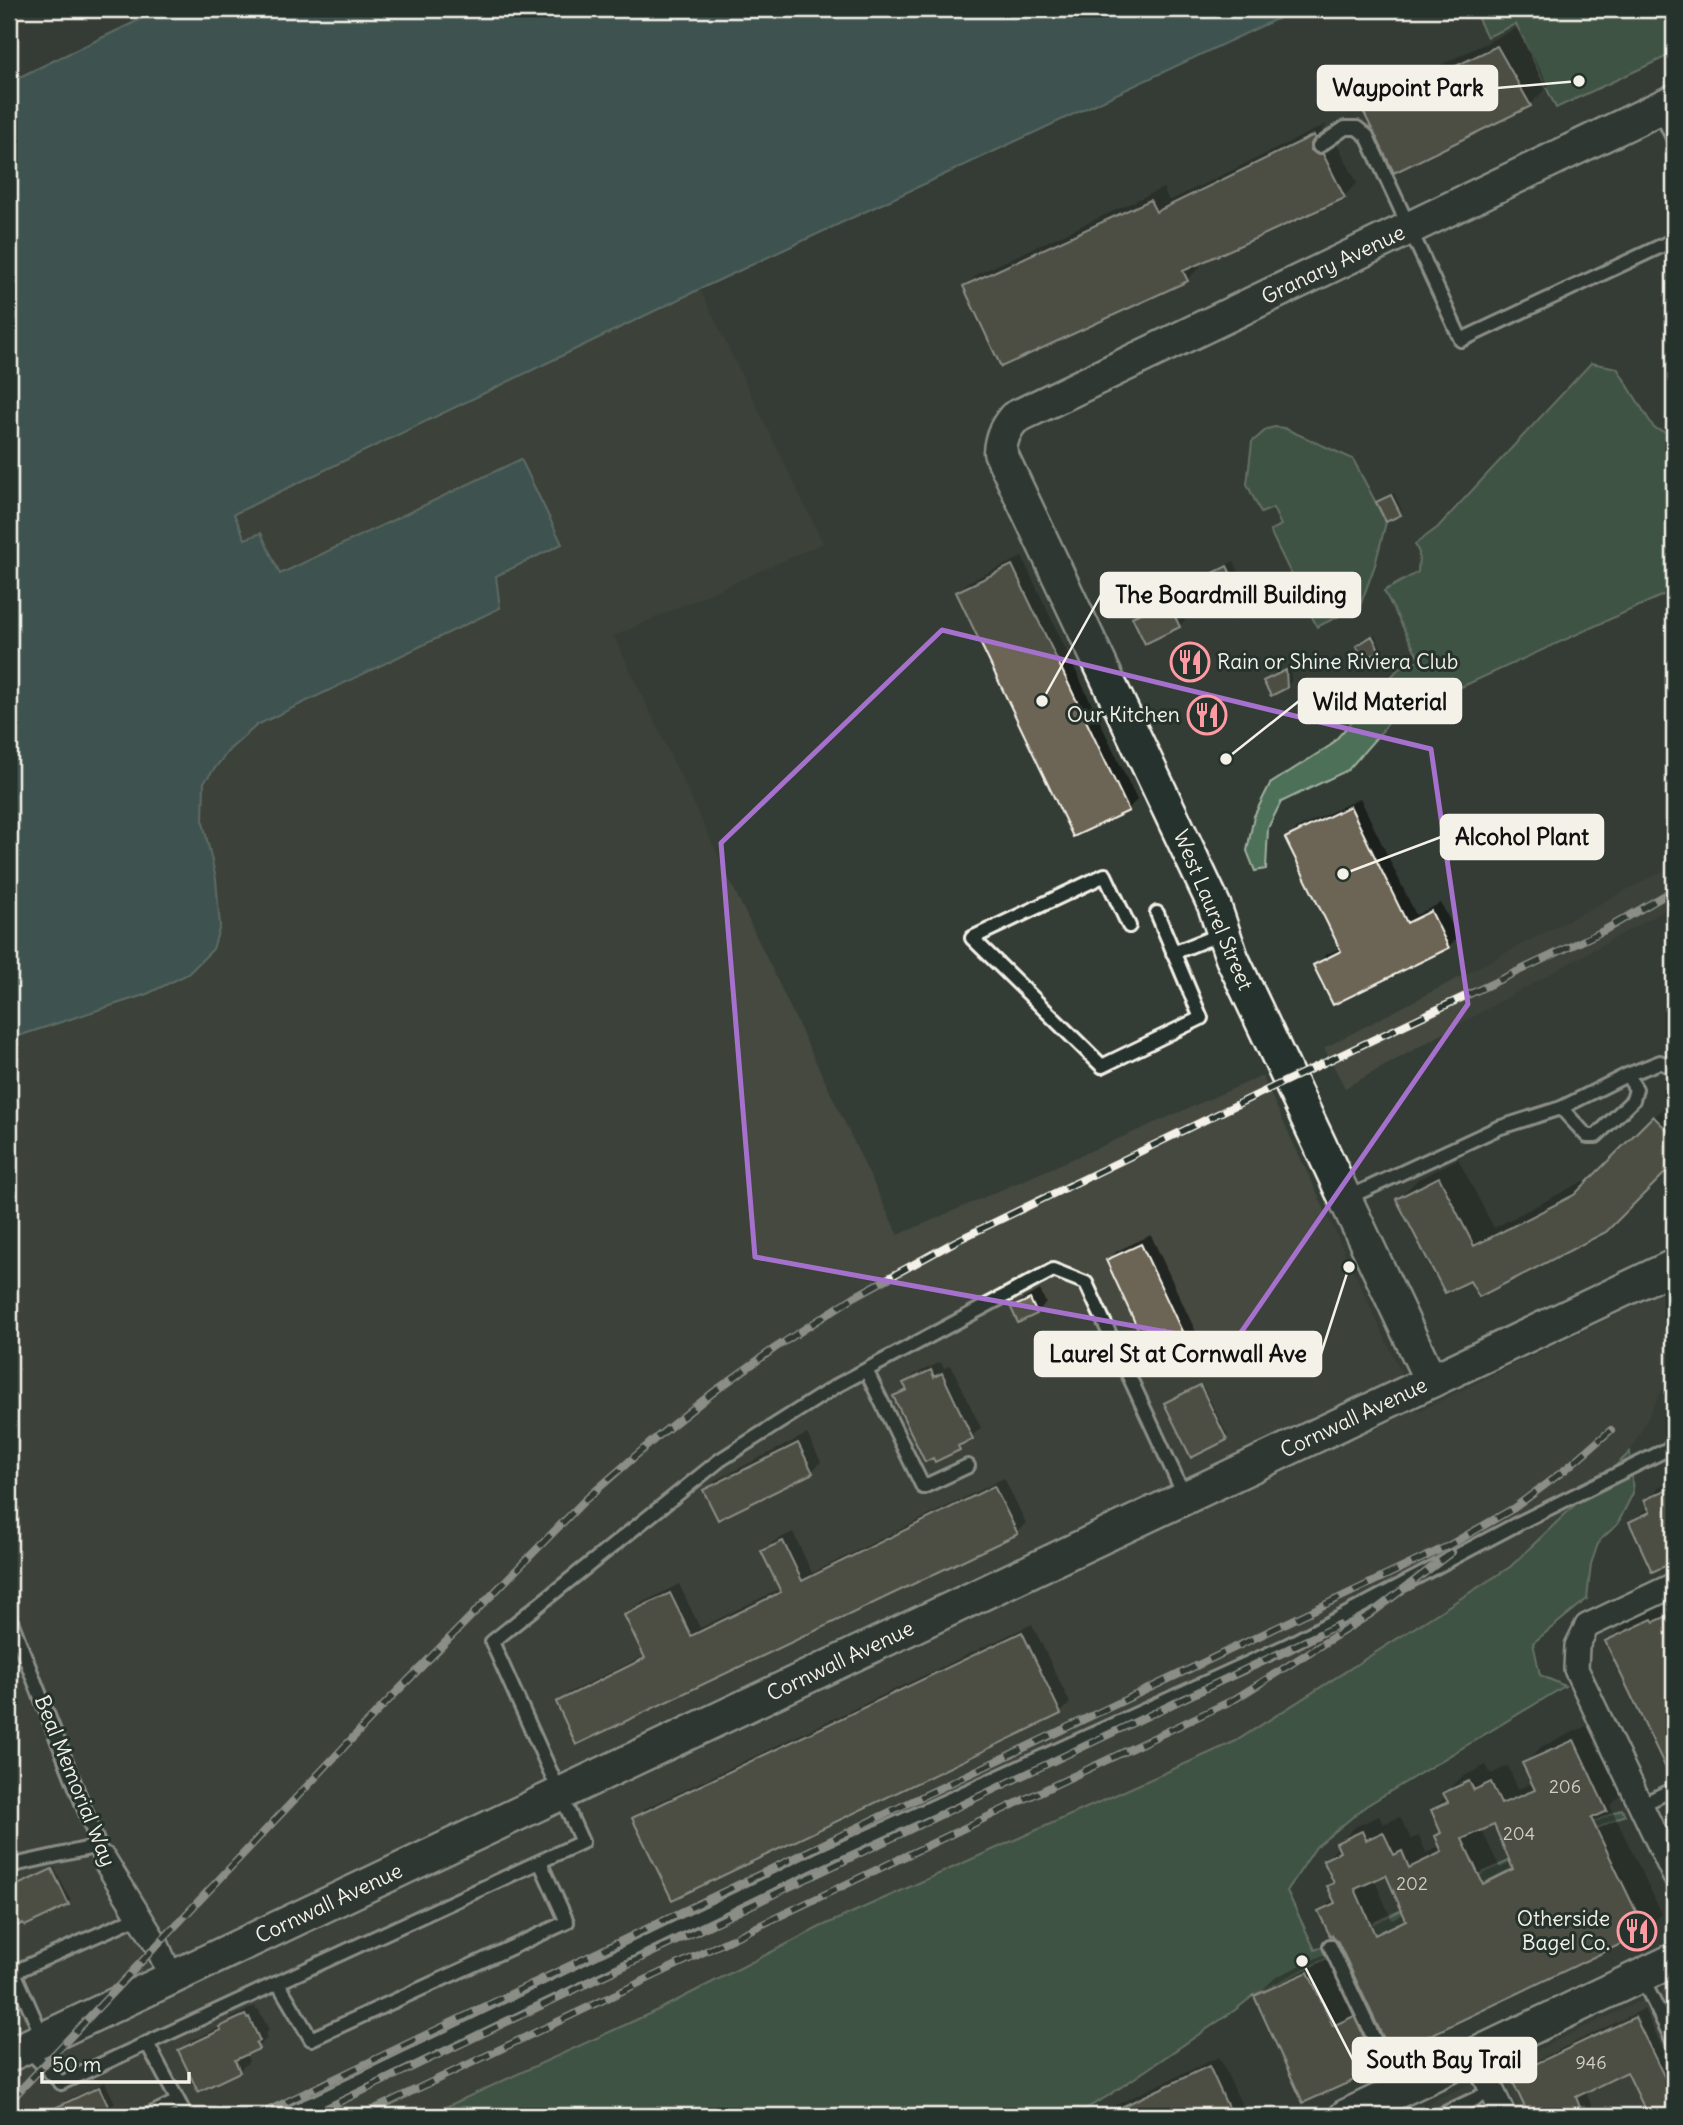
<svg xmlns="http://www.w3.org/2000/svg" width="1683" height="2125" font-family="Delius,sans-serif">
  <style>
    .built { fill: #45493f }
    .green { fill: #4e6f59; stroke: #a1b0a0; stroke-width: 2 }
    .water { fill: #4b6f70; stroke: #8fa3a0; stroke-width: 2 }
    .shadow { fill: #0007; fill-rule: evenodd }
    .building { fill: #6c6555; stroke: #f4f1e8; stroke-width: 2; fill-rule: evenodd }
    .lines { fill: none; stroke-linecap: round; stroke-linejoin: round }
    .lane-casing { stroke: #f4f1e8; stroke-width: 18 }
    .street-casing { stroke: #f4f1e8; stroke-width: 28 }
    .secondary-casing { stroke: #f4f1e8; stroke-width: 37 }
    .lane { stroke: #26332d; stroke-width: 12 }
    .street { stroke: #26332d; stroke-width: 23 }
    .secondary { stroke: #26332d; stroke-width: 32 }
    .rail-casing { stroke: #f4f1e8; stroke-width: 8 }
    .rail { stroke: #26332d; stroke-width: 5; stroke-dasharray: 16; stroke-linecap: butt }
    .marked { fill: none; stroke: #a571cd; stroke-width: 5; stroke-linejoin: round }
    .labels { text-anchor: middle; stroke-width: 6; stroke-linejoin: round; paint-order: stroke }
    .number-label { font-size: 18px; fill: #d2cec3 }
    .street-label { font-size: 21px; fill: #f4f1e8; stroke: #26332d }
    .poi-label { font-size: 21px; fill: #f4f1e8; stroke: #26332d; text-anchor: end }
    .leader { fill: none; stroke: #f4f1e8; stroke-width: 2.5 }
    .callout-dot { fill: #f4f1e8; stroke: #26332d; stroke-width: 2.5 }
    .callout { fill: #f4f1e8; stroke: #f4f1e8; stroke-width: 2.5 }
    .callout-label { font-size: 23px; text-anchor: middle; font-weight: bold; fill: #111 }
  </style>
  <rect width="100%" height="100%" fill="#343d35"/>
  <filter id="ink" filterUnits="userSpaceOnUse"><feTurbulence type="fractalNoise" baseFrequency=".0143" numOctaves="2"/><feDisplacementMap in="SourceGraphic" scale="14" xChannelSelector="R" yChannelSelector="G"/><feConvolveMatrix kernelMatrix="1 2 1 2 8 2 1 2 1" color-interpolation-filters="sRGB"/></filter>
  <g filter="url(#ink)">
    <path class="built" d="M700,289L823,543L614,636L898,1235L1262,1076L1419,1411L1674,1286V1367L1630,1452L1510,1567L1236,1741L820,1927L662,2008L426,2116H9V1039L147,994L188,974L216,879L203,822L204,782L230,749L257,725L496,576L521,459L280,575L262,534L245,539L234,514Z
      M1674,865V905L1345,1088L1324,1048Z
      M1674,1980V2116H1604L1602,2112L1592,2116H1521L1499,2068L1672,1986Z
      M1474,2084L1480,2086L1497,2116H1401L1468,2085Z"/>
    <path class="green" d="M1473,9H1674V53L1556,108L1516,24L1487,37Z
      M1591,363L1617,368L1654,428L1670,434L1674,432V590L1437,698L1407,695L1384,729L1348,770L1281,802L1268,828L1266,869L1255,871L1247,851L1254,816L1270,784L1331,745L1399,668L1420,660L1384,591L1418,572L1419,553L1415,544L1437,528Z
      M1275,427L1284,428L1353,459L1386,522L1375,565L1360,606L1317,627L1270,531L1281,525L1273,508L1261,513L1247,484L1252,442L1267,429Z
      M1630,1452L1633,1493L1617,1525L1599,1541L1591,1564L1587,1599L1533,1643L1540,1675L1565,1686L1366,1806L1316,1847L1287,1891L1315,1950L1622,1809L1625,1815L1335,1954L1254,1995L1235,2010L1108,2096L1073,2116H426L662,2008L820,1927L1236,1741L1510,1567Z"/>
    <path class="water" d="M162,9H1298L700,289L234,514L245,539L261,533L280,574L521,459L562,544L496,576L500,608L257,725L230,749L204,782L203,822L216,879L220,926L213,949L188,974L147,994L9,1039V82Z"/>
    <path class="shadow" d="M1517,28L1549,85L1530,105L1365,112L1385,92Z
      M1327,124L1322,132L1324,137L1336,142L1357,183L1344,196L1198,263L1200,267L1187,280L965,287L978,274L1163,188L1169,201Z
      M1394,493L1402,511L1400,513L1381,500Z
      M1022,557L1137,800L1128,809L958,592L968,582Z
      M1234,561L1253,603L1247,609L1219,594L1205,578L1211,572Z
      M1173,595L1185,620L1179,626L1134,617L1140,611Z
      M1375,635L1381,647L1379,649L1361,644Z
      M1291,669V681L1286,687L1265,681L1269,678V680Z
      M1360,798L1416,915L1441,903L1458,937L1448,947L1315,965L1325,955L1341,948L1287,838L1297,829Z
      M1674,1098V1162L1605,1231L1471,1278L1398,1199L1417,1180L1458,1159L1494,1228L1595,1175Z
      M1151,1235L1196,1332L1203,1344L1194,1353L1162,1327L1108,1260L1117,1251Z
      M1040,1290L1046,1303L1036,1313L1013,1308L1023,1299Z
      M941,1362L944,1368L951,1365L981,1428L959,1448L895,1397L907,1386L905,1383L915,1374Z
      M1202,1384L1228,1436L1226,1439L1166,1403Z
      M807,1434L821,1462L812,1471L705,1490L714,1481Z
      M1004,1478L1026,1523L1017,1532L558,1703L568,1693L646,1655L626,1615L636,1606L679,1584L700,1628L781,1588L763,1552L773,1542L793,1532L812,1573Z
      M1674,1480V1560L1653,1570L1631,1523L1649,1507L1646,1501L1659,1487Z
      M1672,1601L1674,1604V1758L1665,1762L1608,1641L1627,1622Z
      M1032,1624L1070,1703L1060,1713L634,1819L644,1809Z
      M1591,1724L1623,1793L1610,1806L1662,1914L1645,1931L1394,2051L1378,2068L1256,1996L1276,1977L1327,1953L1352,2008L1368,2001L1339,1941L1320,1911L1334,1897L1329,1887L1335,1881L1325,1861L1339,1846L1338,1844L1355,1827L1379,1816L1383,1824L1400,1817L1411,1839L1419,1836L1426,1853L1441,1846L1437,1837L1442,1831L1433,1810L1447,1796L1445,1793L1462,1777L1486,1765L1491,1774L1508,1766L1518,1789L1533,1783L1524,1764L1541,1747ZM1494,1823L1512,1862L1500,1868L1481,1829ZM1387,1873L1405,1913L1392,1920L1374,1879Z
      M54,1867L71,1901L9,1928V1884L18,1879L20,1884Z
      M1674,1996V2016L1667,2003Z
      M255,2006L256,2010L258,2009L269,2030L265,2034L267,2038L258,2047L245,2053L249,2061L239,2071L180,2051L190,2041L223,2026L231,2018Z
      M1644,2009L1674,2071V2116H1650L1628,2070L1585,2090L1596,2116H1531L1512,2076L1521,2068Z
      M1219,2057L1247,2116H1092Z
      M105,2082L115,2103L109,2109L93,2116H64L59,2107L65,2101Z"/>
    <path class="building" d="M1497,46L1531,106L1394,173L1363,111Z
      M1314,135L1315,138L1310,146L1311,150L1316,154H1323L1345,198L1183,271L1188,281L1001,367L963,286L1150,200L1156,212Z
      M1391,495L1401,515L1386,522L1376,502Z
      M1012,565L1129,811L1073,837L956,592Z
      M1227,566L1248,610L1229,619L1218,596L1213,598L1203,578Z
      M1167,600L1180,627L1145,644L1132,617Z
      M1372,636L1380,651L1364,660L1356,646Z
      M1286,670L1287,688L1271,696L1263,681Z
      M1350,806L1407,923L1431,911L1449,948L1333,1005L1313,965L1341,951L1285,838Z
      M1653,1116L1674,1137V1164L1606,1232L1479,1297L1470,1281L1445,1293L1396,1199L1439,1177L1474,1246L1574,1195Z
      M1141,1244L1187,1342L1195,1354L1178,1363L1161,1329L1142,1338L1106,1260Z
      M1030,1299L1037,1314L1018,1323L1011,1308Z
      M931,1370L934,1377L942,1373L973,1439L958,1446L960,1450L935,1462L933,1458L925,1462L893,1396L907,1390L903,1383Z
      M1200,1385L1227,1440L1191,1458L1164,1403Z
      M798,1443L813,1473L718,1520L703,1490Z
      M994,1486L1018,1534L576,1745L556,1702L645,1658L624,1615L670,1593L691,1636L781,1592L761,1551L783,1541L802,1581Z
      M1674,1486V1562L1652,1572L1629,1522L1650,1512L1644,1500Z
      M1674,1613V1780L1672,1781L1605,1641L1652,1619L1654,1622Z
      M1022,1632L1061,1714L672,1900L632,1818Z
      M1574,1740L1607,1811L1591,1818L1646,1932L1391,2054L1338,1942L1332,1935L1330,1936L1318,1911L1335,1903L1327,1886L1334,1883L1323,1860L1340,1852L1336,1843L1362,1831L1366,1840L1383,1832L1394,1855L1402,1851L1409,1868L1442,1852L1435,1836L1441,1833L1431,1810L1448,1802L1443,1793L1469,1781L1474,1790L1491,1782L1501,1804L1535,1790L1522,1763ZM1494,1825L1513,1869L1483,1884L1462,1839ZM1386,1875L1406,1920L1375,1935L1355,1889Z
      M52,1869L69,1905L25,1926L23,1923L9,1930V1889Z
      M1308,1972L1333,2026L1354,2016L1379,2069L1303,2103L1254,1996Z
      M245,2015L247,2018L249,2017L260,2041L256,2043L259,2049L235,2060L240,2072L198,2092L178,2050L221,2030L219,2027Z
      M1635,2017L1665,2078L1674,2074V2116H1648L1627,2072L1576,2097L1581,2110L1569,2116H1529L1510,2076Z
      M1209,2066L1232,2116H1102Z
      M99,2087L110,2110L97,2116H38Z"/>
    <g class="lines">
      <defs>
        <path id="lane" d="M1659,109L1674,140
          M1319,146L1345,128H1357L1367,136L1461,340L1674,240
          M1129,926L1105,875L972,938L1102,1066L1201,1018L1157,913
          M1173,953L1223,933
          M1561,1108L1587,1136H1596L1633,1100L1636,1089L1627,1075
          M1345,1199L1498,1128L1561,1108L1627,1075L1660,1062L1674,1068
          M866,1370L923,1487L968,1466
          M9,1616L104,1859
          M1641,1805L1674,1789
          M9,1866L99,1846
          M1330,1946L1399,2091
          M1641,1976L1674,2043
          M278,1983L311,2039L567,1922L540,1862
          M43,2038L14,1972L140,1916
          M147,2043L186,2116
          M27,2049L61,2083L582,1842L492,1642L720,1460L838,1385L1053,1270L1086,1283L1185,1497
          M147,2116L178,2101
          M282,2116L318,2101L821,1858L1288,1645L1519,1523L1674,1446
          M1439,2116L1492,2091"/>
        <path id="street" d="M1674,1585L1587,1626L1577,1646L1576,1669L1674,1875
          M104,1859L157,1945L171,1978
          M1475,2055L1504,2116"/>
        <g id="secondary">
          <path id="s1" d="M1431,1381L1232,958L1214,905L1000,452C1001,438 1005,429 1014,418L1674,101"/>
          <path id="s2" d="M9,2055L1674,1266"/>
          <path d="M1346,2116L1674,1960"/>
        </g>
      </defs>
      <use href="#lane" class="lane-casing"/>
      <use href="#street" class="street-casing"/>
      <use href="#secondary" class="secondary-casing"/>
      <use href="#lane" class="lane"/>
      <use href="#street" class="street"/>
      <use href="#secondary" class="secondary"/>
      <defs>
        <path id="rail" d="M9,2102L380,1709L584,1501L656,1438L715,1391L775,1348L854,1297L956,1241L1273,1087L1603,931L1674,890
          M257,2116L900,1807L1448,1546L1514,1508L1566,1469L1611,1430
          M310,2116L1338,1625
          M360,2116L1235,1699L1372,1613L1452,1552"/>
      </defs>
      <use href="#rail" class="rail-casing"/>
      <use href="#rail" class="rail"/>
    </g>
  </g>
  <path d="M0 0H1683V2125H0ZM942,630L1431,749L1468,1004L1233,1344L755,1257L721,843Z" fill="#343d35" fill-opacity=".55" fill-rule="evenodd"/>
  <path class="marked" d="M942,630L1431,749L1468,1004L1233,1344L755,1257L721,843Z"/>
  <defs>
    <symbol id="restaurant-ring" viewBox="-11 -11 22 22"><circle r="9.5" fill="#26332d" stroke="#ff9aa2" stroke-width="1.5"/><path d="M-5-6h1v4h1v-4h1v4h1v-4h1v5L-1.5 .5V6h-2V.5L-5-1ZM5-6V6H3V1.5H1.5Q1.5-4 5-6Z" fill="#ff9aa2"/></symbol>
  </defs>
  <g fill-rule="evenodd">
    <use href="#restaurant-ring" x="1168" y="640" width="44" height="44"/>
    <use href="#restaurant-ring" x="1185" y="693" width="44" height="44"/>
    <use href="#restaurant-ring" x="1615" y="1909" width="44" height="44"/>
  </g>
  <g class="labels">
    <g class="number-label">
      <text x="1565" y="1793">206</text>
      <text x="1519" y="1840">204</text>
      <text x="1412" y="1890">202</text>
      <text x="1591" y="2069">946</text>
    </g>
    <g class="street-label">
      <text dy="7" stroke="none"><textPath href="#s1" startOffset="1416">Granary Avenue</textPath></text>
      <text transform="translate(1213 910) rotate(67)" y="7">West Laurel Street</text>
      <text dy="7" stroke="none"><textPath href="#s2" startOffset="1488">Cornwall Avenue</textPath></text>
      <text dy="7" stroke="none"><textPath href="#s2" startOffset="920">Cornwall Avenue</textPath></text>
      <text transform="translate(75 1781) rotate(68)" y="7">Beal Memorial Way</text>
      <text dy="7" stroke="none"><textPath href="#s2" startOffset="354">Cornwall Avenue</textPath></text>
    </g>
    <g class="poi-label">
      <text x="1217" y="669" text-anchor="start">Rain or Shine Riviera Club</text>
      <text x="1180" y="722">Our Kitchen</text>
      <text x="1610" y="1926">Otherside<tspan x="1610" dy="24">Bagel Co.</tspan></text>
    </g>
  </g>
  <path class="leader" d="M1579 81L1497 88M1042 701L1101 595M1226 759L1299 701M1343 874L1441 837M1349 1267L1321 1354M1302 1961L1353 2060"/>
  <g class="callout-dot">
    <circle cx="1579" cy="81" r="7"/>
    <circle cx="1042" cy="701" r="7"/>
    <circle cx="1226" cy="759" r="7"/>
    <circle cx="1343" cy="874" r="7"/>
    <circle cx="1349" cy="1267" r="7"/>
    <circle cx="1302" cy="1961" r="7"/>
  </g>
  <g class="callout">
    <rect x="1318" y="66" width="179" height="44" rx="7"/>
    <rect x="1101" y="573" width="259" height="44" rx="7"/>
    <rect x="1299" y="679" width="162" height="44" rx="7"/>
    <rect x="1441" y="815" width="162" height="44" rx="7"/>
    <rect x="1035" y="1332" width="286" height="44" rx="7"/>
    <rect x="1353" y="2038" width="183" height="44" rx="7"/>
  </g>
  <g class="callout-label">
    <text x="1408" y="96">Waypoint Park</text>
    <text x="1231" y="603">The Boardmill Building</text>
    <text x="1380" y="710">Wild Material</text>
    <text x="1522" y="845">Alcohol Plant</text>
    <text x="1178" y="1362">Laurel St at Cornwall Ave</text>
    <text x="1444" y="2068">South Bay Trail</text>
  </g>
  <rect width="1683" height="2125" fill="none" stroke="#26332d" stroke-width="35"/>
  <rect x="18" y="18" width="1648" height="2090" fill="none" stroke="#f4f1e8" stroke-width="2.5" filter="url(#ink)"/>
  <path d="M42 2072v10h147v-10" fill="none" stroke="#f4f1e8" stroke-width="3.5"/>
  <text x="52" y="2072" font-size="21" fill="#f4f1e8" stroke="#26332d" stroke-width="5" paint-order="stroke">50 m</text>
</svg>
